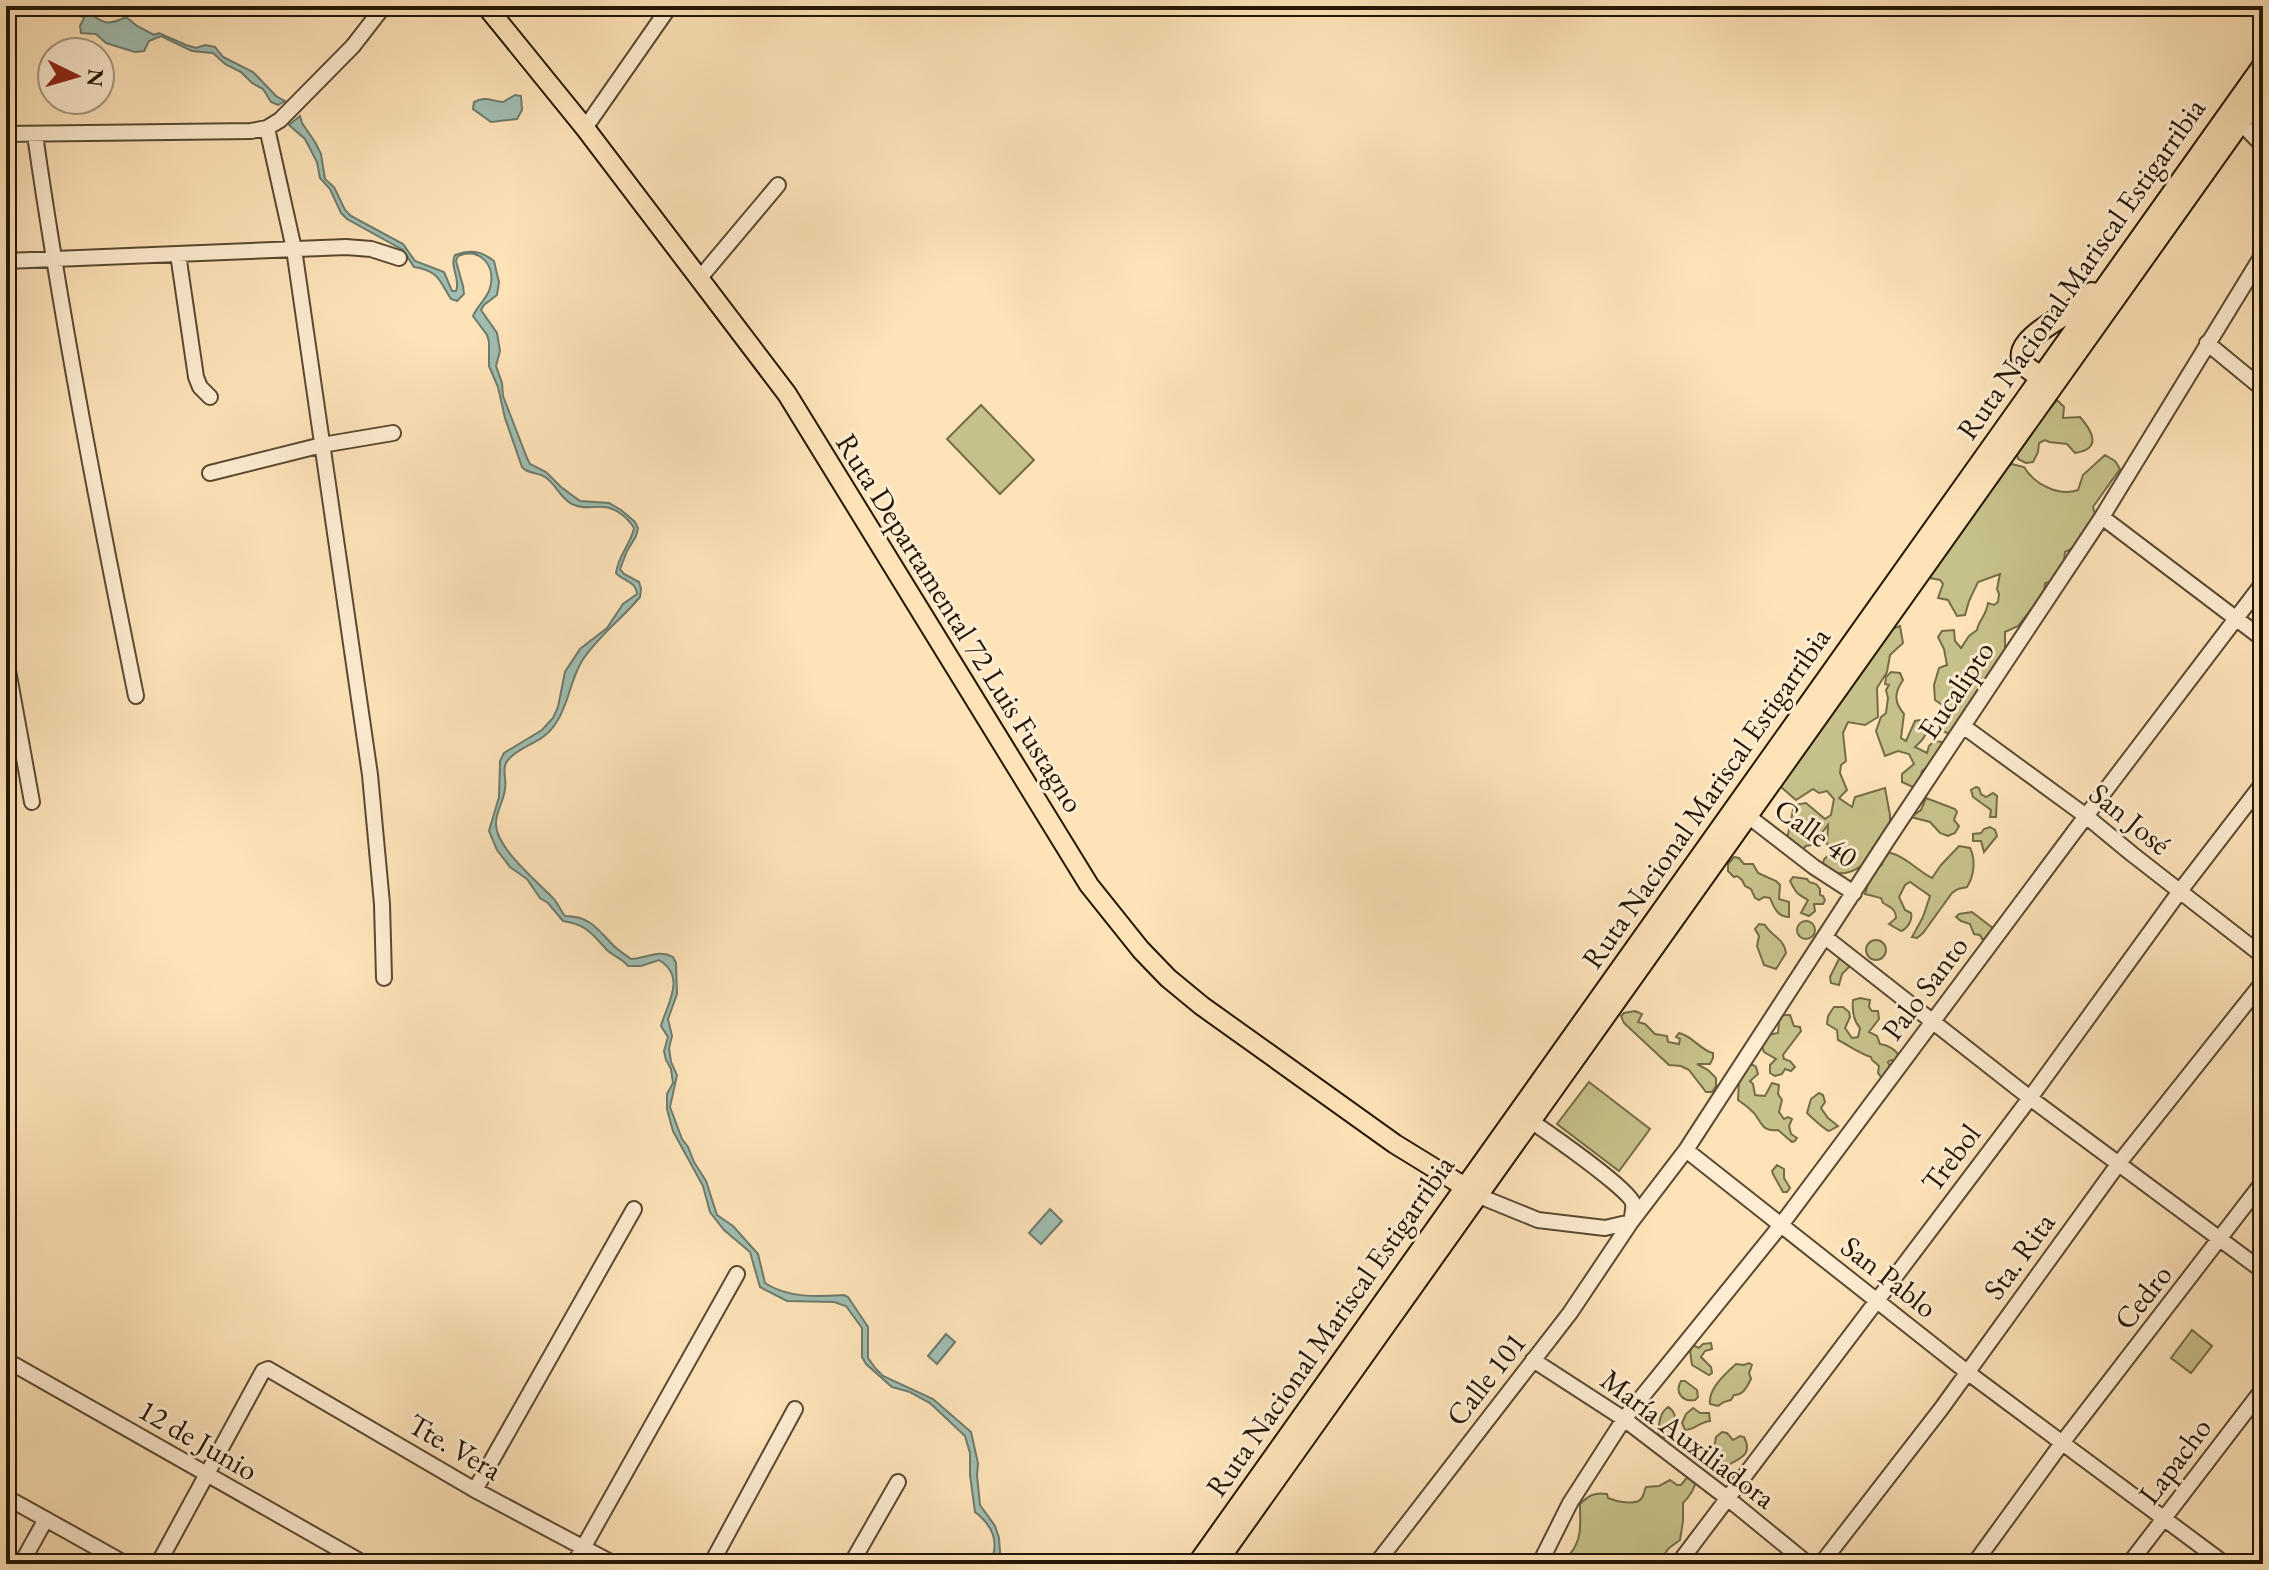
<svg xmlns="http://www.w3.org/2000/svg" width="2269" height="1570" font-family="'EB Garamond',serif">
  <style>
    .green { fill: #c6c18a; stroke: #746c47; stroke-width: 2 }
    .water { fill: #a0beb2; stroke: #6e7b6c; stroke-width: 2 }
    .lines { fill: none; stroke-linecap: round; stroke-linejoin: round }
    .minor-casing { stroke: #5a4931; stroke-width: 18 }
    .major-casing { stroke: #231604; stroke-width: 22 }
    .highway-casing { stroke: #231604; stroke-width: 24 }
    .minor { stroke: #feedd2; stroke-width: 14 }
    .major { stroke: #fee3b9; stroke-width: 18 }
    .highway { stroke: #fee3b9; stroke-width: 20 }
    .labels { text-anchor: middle; stroke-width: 6; stroke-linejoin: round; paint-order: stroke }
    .street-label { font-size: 30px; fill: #231604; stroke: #feedd2 }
  </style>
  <rect width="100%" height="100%" fill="#fee3b9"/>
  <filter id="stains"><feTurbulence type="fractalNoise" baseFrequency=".0025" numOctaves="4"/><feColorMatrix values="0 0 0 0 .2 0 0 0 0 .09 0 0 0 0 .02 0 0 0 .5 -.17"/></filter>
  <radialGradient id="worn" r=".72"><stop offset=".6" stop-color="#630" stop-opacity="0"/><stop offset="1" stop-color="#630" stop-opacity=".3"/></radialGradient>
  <path class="green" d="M2057,400L2064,407L2063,418L2080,417C2093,432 2102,449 2075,453L2067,444L2049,442L2045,440L2039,443L2038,452L2033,462L2026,463L2018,459L2016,450L2037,414L2046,413Z
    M981,405L1034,460L1000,494L947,439Z
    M2105,455L2115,461L2120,469L2093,507L2096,518L2077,546L2065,552L2063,569L2054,581L2045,583L2044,596L2039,606L2032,608L2018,626L2005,632V650L2002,660L1949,734L1943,731V722L1948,709L1935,700L1934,685L1939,668L1947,665L1944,649L1938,637L1942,631L1954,630L1955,641L1961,648L1969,636L1977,630C1979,619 1986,617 1988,603L1994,605L1998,602L1999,594L1997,589L2000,574L1978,582L1969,601L1965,615L1957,616L1948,600L1938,598L1943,584L1940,580L1925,577L1996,474L2012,464L2024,467C2034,484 2059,497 2078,490L2083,475Z
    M1900,626L1903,643L1890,655L1887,672L1877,688L1878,717L1865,725L1848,722L1843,733L1846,761L1841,765L1840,773L1847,790L1839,798L1852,807L1855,797L1885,788L1890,815V836C1873,855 1852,887 1823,867C1823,859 1824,857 1832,855L1827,844L1828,825L1818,838L1817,844L1806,846L1802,850L1787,839L1794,805L1806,803L1825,819L1831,815L1834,799L1827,791L1819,793L1813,789L1796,800L1781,787L1790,770L1885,632Z
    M1891,672L1900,673L1903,680C1894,693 1894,702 1904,714L1901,738L1906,741L1915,721L1920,720C1932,731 1924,739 1915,747L1927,753L1929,746L1934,741L1942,742L1943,747L1934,761L1922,771L1920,780L1913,787L1902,782V774L1914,764L1909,754L1898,751L1885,756L1876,731L1881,717L1886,713L1888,698L1886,690L1889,685L1885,684L1886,677Z
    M1976,787L1979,788L1981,794L1986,797L1993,793L1997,796L1996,817H1990L1991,810L1973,797L1971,790Z
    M1926,798L1955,809L1957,812L1954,820L1959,826L1955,833L1948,836L1940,833L1930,822L1911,817L1921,810Z
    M1990,827L1995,830L1997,836L1984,852L1981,841H1973V834L1981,833L1984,829Z
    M1959,846L1970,848C1976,860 1974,876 1967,887L1958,889L1952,893L1923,933L1917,938L1912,937L1923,917L1930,896L1910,882L1905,885L1899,897L1905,910L1911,913C1913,920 1907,929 1901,931L1889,924L1896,918C1896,909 1890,907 1883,903L1881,898L1865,894L1871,873L1882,865L1884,852C1903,853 1916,870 1932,878L1941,865Z
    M1734,857L1739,858L1744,864H1753L1758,873L1776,881L1780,885L1779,899L1789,902V917C1778,917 1774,908 1770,898L1764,897L1759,900L1755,898L1751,889L1745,886L1742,880L1737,876L1734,877L1728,871V864Z
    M1793,877L1807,879L1809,882L1816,884L1820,889V895L1823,896L1825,900L1823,904H1814L1815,911L1809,916L1801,913L1808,900C1796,893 1797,894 1790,881Z
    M1972,912L1994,929L1986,939H1982L1980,935L1974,934L1970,924L1961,921L1956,917L1959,914Z
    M1797 930a9 9 0 1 1 18 0a9 9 0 1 1-18 0Z
    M1759,924L1765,925C1772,937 1784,938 1786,953L1776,969L1764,965L1757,946L1759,936L1755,929Z
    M1866 950a10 10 0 1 1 20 0a10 10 0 1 1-20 0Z
    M1844,958L1848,960L1849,967L1842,974L1839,985L1831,983L1830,977L1839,959Z
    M1860,998L1870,1000L1869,1007L1872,1011H1878L1879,1019L1869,1032L1877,1036L1880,1044C1888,1045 1897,1050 1900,1058L1894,1061L1891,1060L1888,1062L1891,1069L1885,1077H1881L1878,1073L1879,1066L1872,1060L1871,1057C1860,1054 1848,1045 1838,1040L1837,1030L1827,1024L1828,1016L1834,1007H1843L1849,1012L1850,1017L1845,1028L1852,1038L1858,1037L1860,1028C1853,1020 1852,1010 1853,1000Z
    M1635,1011L1642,1014L1638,1022L1645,1024L1655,1034L1667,1036L1668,1042L1679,1044L1680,1039L1676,1037L1679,1033C1693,1036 1701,1051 1713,1053V1058L1710,1064H1697L1708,1070L1716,1078V1086L1712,1092H1706L1689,1070L1681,1066L1669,1065L1624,1023L1621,1016L1624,1013Z
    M1783,1015H1790L1794,1026L1800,1027L1801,1031L1783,1055L1784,1059L1790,1061L1795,1067L1791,1071L1785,1069L1782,1074L1775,1076L1770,1073V1065L1776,1059L1764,1052L1762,1046L1768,1035L1778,1033L1779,1022Z
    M1748,1065H1753L1756,1067L1758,1074L1750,1081L1753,1084L1755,1095L1765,1096L1772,1083L1779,1085L1778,1094L1782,1100L1779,1112L1784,1119L1788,1117L1792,1119L1789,1126L1791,1134L1797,1138L1795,1141L1792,1142L1778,1130C1762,1132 1762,1123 1754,1113C1749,1108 1744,1104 1738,1100L1739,1080Z
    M1589,1082L1650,1129L1619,1171L1557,1124Z
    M1819,1093L1823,1095L1825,1102L1821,1108L1828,1118L1838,1126L1829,1131C1825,1130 1810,1116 1807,1113L1811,1099Z
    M1777,1165L1784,1169V1178L1790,1188L1787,1192H1783L1773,1174L1772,1171Z
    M2192,1330L2212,1346L2191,1373L2171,1358Z
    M1711,1343L1712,1349L1705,1351L1701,1357L1711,1367L1712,1373L1709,1375L1692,1365L1690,1351L1693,1345L1699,1348L1703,1344Z
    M1749,1363L1752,1365L1749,1373L1751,1379C1747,1386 1744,1395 1734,1395L1731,1400L1724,1402L1718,1406L1710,1404C1708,1389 1725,1374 1736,1364L1744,1365Z
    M1681,1381H1685L1697,1390L1698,1397L1695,1400C1683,1402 1674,1393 1681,1381Z
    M1668,1407C1679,1413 1675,1427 1670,1436L1664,1438L1658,1435C1659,1425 1659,1413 1668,1407Z
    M1693,1408L1700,1413H1709L1710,1421C1699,1422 1695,1430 1685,1430L1682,1423L1686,1414Z
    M1722,1432L1727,1433L1733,1440L1740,1436L1744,1437C1754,1457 1737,1458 1726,1467L1717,1464L1712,1458L1716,1437Z
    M1690,1474L1696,1480C1695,1489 1690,1496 1683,1503V1521L1680,1540L1669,1548L1657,1564H1545L1549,1556L1570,1554C1583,1538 1580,1523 1580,1504C1588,1496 1594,1492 1607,1494L1608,1498C1615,1501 1634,1506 1641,1499C1644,1496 1644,1491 1646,1487L1659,1486L1670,1480L1677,1485H1681Z"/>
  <path class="water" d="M79,6H84V10C103,21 104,28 126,17L137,26L154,35L159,33L186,45L196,48L205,45L215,47L223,57L253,72L276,96L285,101L278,105L271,102L263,89L252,83L241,72L225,64L213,53L192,51L161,36L149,41L144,51L135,52L106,43L96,34L81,33L80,26L84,18L78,14Z
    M515,95L521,96L522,110L517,119L491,122L473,109L474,102C486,96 491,101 503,102Z
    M300,116L302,123L315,142L321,154L325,179L334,187L345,210L351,216L403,244L415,261L444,272L452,291H456C461,278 449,267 455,255C471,249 481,251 494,261L499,282L497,295L484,305L481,310L497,333L500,351L496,366L502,383L503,396L527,458L530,464L546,472L561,487L580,501L609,503L621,510L635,522L638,528L636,536L627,551L620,569L624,574L639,582L641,589L640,597C622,619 597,637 582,661C570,680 569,704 556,723C543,744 520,745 508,760C501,768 507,779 505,789C504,801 495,813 496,825C497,848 535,880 551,896C557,901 560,910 565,916C588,916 596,927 610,942C616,949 624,954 631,959C647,958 659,949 673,957L676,963L677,994L668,1019L672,1036L669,1048L671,1062L677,1075L670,1107L682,1139L688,1147L694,1162L706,1181L717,1215L733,1226L758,1254L765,1283C787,1298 818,1297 844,1295L848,1297L868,1327V1358L876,1369L883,1376L933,1399L971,1432L978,1463L977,1475L980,1505L995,1526L999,1538L1000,1552L998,1564H990C1000,1542 993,1526 975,1512L970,1475V1453L965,1436L930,1403L910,1392L892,1387L866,1364L862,1357V1328L846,1306L834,1302L787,1301L760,1287L750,1252L724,1230L710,1212L703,1186L673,1131L667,1109V1094L673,1083L671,1069L666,1060L664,1051L668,1037L661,1026C667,1004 687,977 659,960L641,966H628C622,958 613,956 607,950C592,934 586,924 563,921L548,903L540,898L527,879L510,867L497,850L489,831L499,797L500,761L504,753L542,730L553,718L558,707L565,672L580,649L607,628L623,604L637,594C636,581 623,581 616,573C619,553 631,544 634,528C628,518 615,507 603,507C591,506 585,510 572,504C560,498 556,484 545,477C536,471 529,475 522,467L505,418L498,387L489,366V342L487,335L473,316C477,306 487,299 490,288C496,266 481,247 458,256L456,261L463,286L464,294L457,301L451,299C439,280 439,271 414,267L403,250L347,219L341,213L330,189L320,178L317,162L305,139L289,125Z
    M1050,1209L1062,1221L1041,1244L1029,1233Z
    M946,1334L955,1342L937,1364L928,1356Z"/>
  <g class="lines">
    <defs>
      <path id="minor" d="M2240,122L2263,146
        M267,128L294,249L370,775L382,904L384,978
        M585,128L670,6
        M6,134L251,131L267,128L280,120L353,46L384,6
        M35,135C62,323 98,509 136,696
        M178,254L196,377L200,387L210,397
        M6,261L346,247L371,249L399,258
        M699,279L778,185
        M2207,343L2263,389
        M210,473L322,445L393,433
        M2102,517L2263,639
        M6,659L32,802
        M1963,726L2086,816L2132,854L2263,956
        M1748,816L1814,867L1854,893
        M1825,937L2030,1098L2263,1271
        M1531,1121C1547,1132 1629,1189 1633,1203C1634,1208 1632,1216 1631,1222
        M1686,1150L1967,1372L2225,1564
        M1479,1196L1538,1220L1605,1228L1631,1222
        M6,1360L365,1564
        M1533,1360L1624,1419L1726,1497L1808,1564
        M475,1490L634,1209
        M6,1497L126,1564
        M21,1564L46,1519
        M158,1564L263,1371L268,1369L475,1490L614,1564
        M574,1564L737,1274
        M711,1564L795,1409
        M851,1564L898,1482
        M1376,1564L1570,1313L1631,1222L1686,1150L1890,836L2102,517L2263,254
        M1536,1564L1543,1557L1570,1503L1624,1419L1781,1225L2086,816L2263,583
        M1678,1564L2030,1098L2180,891L2263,783
        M1821,1564L1941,1409L2119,1163L2263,982
        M1974,1564L2062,1443L2263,1182
        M2129,1564L2263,1389"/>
      <path id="major" d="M486,6L585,128L787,394L1089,885L1141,950L1168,978L1202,1006L1395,1144L1478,1195"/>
      <path id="highway" d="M2055,377C2048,378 2044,378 2037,374C1989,349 2067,316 2083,303C2084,301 2090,294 2092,293
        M1198,1564L2263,66
        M1215,1564L2263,90"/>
    </defs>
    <use href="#minor" class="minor-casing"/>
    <use href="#major" class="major-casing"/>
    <use href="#highway" class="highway-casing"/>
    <use href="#minor" class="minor"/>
    <use href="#major" class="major"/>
    <use href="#highway" class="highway"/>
  </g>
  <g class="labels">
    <g class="street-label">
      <text transform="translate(2081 269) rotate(-55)" y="10">Ruta Nacional Mariscal Estigarribia</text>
      <text transform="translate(960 623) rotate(58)" y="10">Ruta Departamental 72 Luis Fustagno</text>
      <text transform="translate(1956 690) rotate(-56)" y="10">Eucalipto</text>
      <text transform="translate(1706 798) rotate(-55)" y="10">Ruta Nacional Mariscal Estigarribia</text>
      <text transform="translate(2130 819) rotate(39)" y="10">San José</text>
      <text transform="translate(1816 833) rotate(36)" y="10">Calle 40</text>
      <text transform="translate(1925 988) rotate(-53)" y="10">Palo Santo</text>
      <text transform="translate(1951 1158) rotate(-53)" y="10">Trebol</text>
      <text transform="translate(2019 1256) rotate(-54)" y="10">Sta. Rita</text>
      <text transform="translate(1889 1277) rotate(38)" y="10">San Pablo</text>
      <text transform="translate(2143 1297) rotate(-52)" y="10">Cedro</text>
      <text transform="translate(1330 1326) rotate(-55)" y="10">Ruta Nacional Mariscal Estigarribia</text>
      <text transform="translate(1486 1379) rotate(-52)" y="10">Calle 101</text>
      <text transform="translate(1688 1439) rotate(37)" y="10">María Auxiliadora</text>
      <text transform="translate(198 1440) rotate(30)" y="10">12 de Junio</text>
      <text transform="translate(455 1447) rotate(30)" y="10">Tte. Vera</text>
      <text transform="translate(2175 1461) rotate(-53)" y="10">Lapacho</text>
    </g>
  </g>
  <rect width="2269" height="1570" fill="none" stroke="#fee3b9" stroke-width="32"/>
  <rect x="8" y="8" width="2253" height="1554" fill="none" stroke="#231604" stroke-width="4"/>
  <rect x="16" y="16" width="2237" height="1538" fill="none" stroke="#231604" stroke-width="2"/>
  <g transform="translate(76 76) rotate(95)"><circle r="38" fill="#feedd2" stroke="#a69780" stroke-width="2"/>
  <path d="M0-6L14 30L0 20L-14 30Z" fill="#8f2418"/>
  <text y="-12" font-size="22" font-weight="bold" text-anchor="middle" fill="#231604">N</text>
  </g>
  <rect width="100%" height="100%" filter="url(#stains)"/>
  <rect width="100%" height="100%" fill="url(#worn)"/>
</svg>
